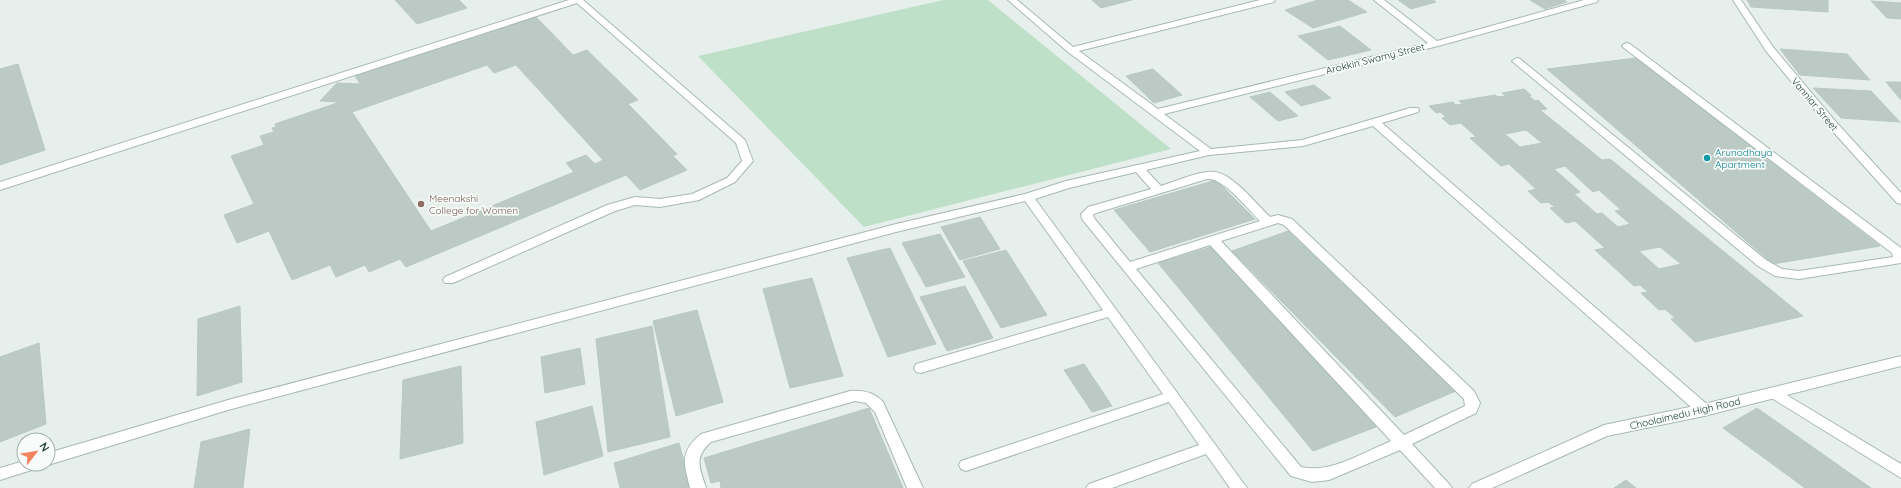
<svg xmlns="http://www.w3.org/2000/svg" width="1901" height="488" font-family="Quicksand,sans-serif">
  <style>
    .green { fill: #bfe0c8 }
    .building { fill: #bbcac4; stroke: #b8c9c2; fill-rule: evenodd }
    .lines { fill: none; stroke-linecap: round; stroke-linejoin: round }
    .service-casing { stroke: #a8b8b2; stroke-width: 2 }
    .minor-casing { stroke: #a8b8b2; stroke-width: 2 }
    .tertiary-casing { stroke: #a8b8b2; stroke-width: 2 }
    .service { fill: #fff; fill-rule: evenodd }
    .minor { fill: #fff; fill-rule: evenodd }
    .tertiary { fill: #fff; fill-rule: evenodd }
    .culture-dot { fill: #0f9aa8; stroke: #f7fbf9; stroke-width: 1.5 }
    .education-dot { fill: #8d6e63; stroke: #f7fbf9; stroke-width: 1.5 }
    .labels { text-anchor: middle; stroke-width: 3.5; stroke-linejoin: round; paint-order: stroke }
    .street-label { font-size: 10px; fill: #24423a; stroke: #f7fbf9 }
    .culture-label { font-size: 10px; fill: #0d838f; stroke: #f7fbf9; text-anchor: start }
    .education-label { font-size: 10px; fill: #785e54; stroke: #f7fbf9; text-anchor: start }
  </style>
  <rect width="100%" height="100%" fill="#e6efeb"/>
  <path class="green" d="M943,0H988L1171,149L864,227L698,56Z"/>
  <path class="building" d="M395,0H459L467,8L417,24Z
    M1092,0H1132L1101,8Z
    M1318,0H1348L1367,12L1313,28L1285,10Z
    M1398,0H1433L1436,2L1411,9Z
    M1530,0H1564L1567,2L1545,9Z
    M1747,0H1828V12L1751,7Z
    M1871,1L1901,3V19L1887,18Z
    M535,16L573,55L587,50L638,100L628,104L677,154L673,156L687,170L640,190L626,175L406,267L400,259L369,272L365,265L336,277L330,265L292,280L269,231L237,243L224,215L254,204L231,156L264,145L260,136L274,132L272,128L276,127L275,124L340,102L320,101L337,83L360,84L355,76ZM487,65L494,73L516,65L603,160L595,164L586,155L566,163L574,172L431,231L352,112Z
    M1340,26L1371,50L1328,60L1298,36Z
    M1780,49L1847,54L1870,80L1800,75Z
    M1636,58L1880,246L1773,264L1547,69Z
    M18,64L45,150L0,165V69Z
    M1153,69L1182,95L1154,103L1126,76Z
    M1886,82H1901V100Z
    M1314,85L1331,98L1301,106L1285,92Z
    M1813,88L1871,91L1900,122L1841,118Z
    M1524,89L1531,95L1529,96L1535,101L1538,100L1547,109L1540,110L1602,160L1610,159L1803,316L1695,342L1671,319L1675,318L1665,309L1659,310L1641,293L1648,292L1640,285L1634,286L1595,250L1605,248L1575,221L1566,223L1550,208L1555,207L1548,202L1541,203L1528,191L1536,189L1509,164L1501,166L1470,138L1476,137L1461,123L1450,125L1442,118L1446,117L1440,112L1436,113L1429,106L1453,102L1456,105L1463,104L1459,101L1495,95L1498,97L1506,96L1502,93ZM1526,130L1542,143L1520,147L1505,134ZM1565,166L1593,192L1599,190L1621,210L1615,211L1630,224L1618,227L1602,213L1597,214L1574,194L1580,192L1554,169ZM1660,247L1681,264L1659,269L1639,251Z
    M1270,92L1298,116L1278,121L1250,97Z
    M1216,180L1255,219L1150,252L1114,210Z
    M980,217L1000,249L960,260L941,227Z
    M1288,231L1456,391L1395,417L1232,251Z
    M940,234L965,277L926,287L902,243Z
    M1214,246L1376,427L1313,451L1158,263Z
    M890,248L936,344L888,357L847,258Z
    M1006,250L1047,315L1001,328L963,261Z
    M812,278L843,376L790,388L763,289Z
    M965,286L993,338L947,351L920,297Z
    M240,306L242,382L197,396L198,319Z
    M697,310L723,402L676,416L653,321Z
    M652,326L670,437L608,452L596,339Z
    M39,343L46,424L0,442V357Z
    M580,348L585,384L545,393L541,357Z
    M1084,364L1112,406L1092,412L1064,370Z
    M461,366L463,443L400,459L403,380Z
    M592,406L603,456L544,475L536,422Z
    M869,408L903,488H721L720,481L711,483L704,458Z
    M1757,408L1871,488H1805L1723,428Z
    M250,429L243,488H194L201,442Z
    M679,443L691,488H620L614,463Z
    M1626,480L1636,488H1614Z"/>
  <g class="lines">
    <defs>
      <path id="service" d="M569,0H583L745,140L753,161L735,182L699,200L660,207L635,205L615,211L453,283H445L443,280L445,277L607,205L635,197L660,199L692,194L727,178L742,161L736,143L577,3L0,190V182Z"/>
      <path id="minor" d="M1008,0H1017L1073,47L1260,0H1275L1274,2L1079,51L1158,109L1428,43L1374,0H1384L1437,41L1584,0H1598L1597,2L1438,46L1164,114L1211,149L1302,140L1410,108H1418L1419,110L1418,112L1382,123L1709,406L1711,410L1709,414L1704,416L1699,414L1373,126L1303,146L1209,155L1146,170L1161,186C1174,182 1201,170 1215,172C1233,174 1257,205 1270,217L1278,215L1292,219L1474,391L1480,403L1476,413L1412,444L1449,484L1452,488H1435L1400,450L1329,480L1312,482L1291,476L1082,219L1081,214L1088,207L1151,189L1136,172L1069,188L1035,199L1247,488H1230L1206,454L1112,488H1086L1089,484L1199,445L1169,402L966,471L961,469L959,465L961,461L1163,394L1108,317L921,373L916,372L914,368L916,364L1103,310L1025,201L896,232L228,410L48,465L45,464H48V453L228,400L896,224L1025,194L1066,181L1200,151L1068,52ZM1207,179C1223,177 1248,209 1260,221L1130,262L1094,218L1093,215L1096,213ZM1278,223L1284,225L1464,399L1465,406L1404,435L1221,241ZM1210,245L1391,441C1364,452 1330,474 1301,467L1136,269Z
        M1627,43L1630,44L1901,248V263L1799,279L1775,276L1758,266L1512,61L1517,58L1520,59L1766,260L1782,269L1799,271L1893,257L1892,253L1624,48L1622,46L1624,44Z
        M1775,388L1901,464V478L1770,397L1768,393L1770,389Z
        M850,391C863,390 874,392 883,402L923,488H907L875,412L866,403L855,401L711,442C693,458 700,468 706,488H690C684,464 679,452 701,434Z
        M24,461V464H40L38,468L0,480V468Z"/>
      <path id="tertiary" d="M1733,0H1741L1773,47L1836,122L1901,193V204L1897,203L1828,126L1766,51Z
        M1901,356V366L1704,416L1607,436L1492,488H1469L1472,484L1604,425L1704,404Z"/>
    </defs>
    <use href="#service" class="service-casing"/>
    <use href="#minor" class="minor-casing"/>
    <use href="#tertiary" class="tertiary-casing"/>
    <use href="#service" class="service"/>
    <use href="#minor" class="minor"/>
    <use href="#tertiary" class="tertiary"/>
  </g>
  <circle class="culture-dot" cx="1707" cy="158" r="4"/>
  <circle class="education-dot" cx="421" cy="204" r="4"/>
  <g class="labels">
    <g class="street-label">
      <text transform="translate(1375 58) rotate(-14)" y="4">Arokkin Swamy Street</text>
      <text transform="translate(1815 104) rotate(50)" y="4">Vanniar Street</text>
      <text transform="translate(1685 413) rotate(-13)" y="4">Choolaimedu High Road</text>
    </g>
    <g class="culture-label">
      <text x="1715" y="156">Arunodhaya<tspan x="1715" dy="12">Apartment</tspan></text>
    </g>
    <g class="education-label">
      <text x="429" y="202">Meenakshi<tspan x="429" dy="12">College for Women</tspan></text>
    </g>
  </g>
  <g transform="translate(36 452) rotate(59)"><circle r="19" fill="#f7fbf9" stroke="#a3b1ad"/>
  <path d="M0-3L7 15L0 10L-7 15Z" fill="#f4845f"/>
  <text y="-6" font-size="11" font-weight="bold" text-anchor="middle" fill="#24423a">N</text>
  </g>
</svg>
